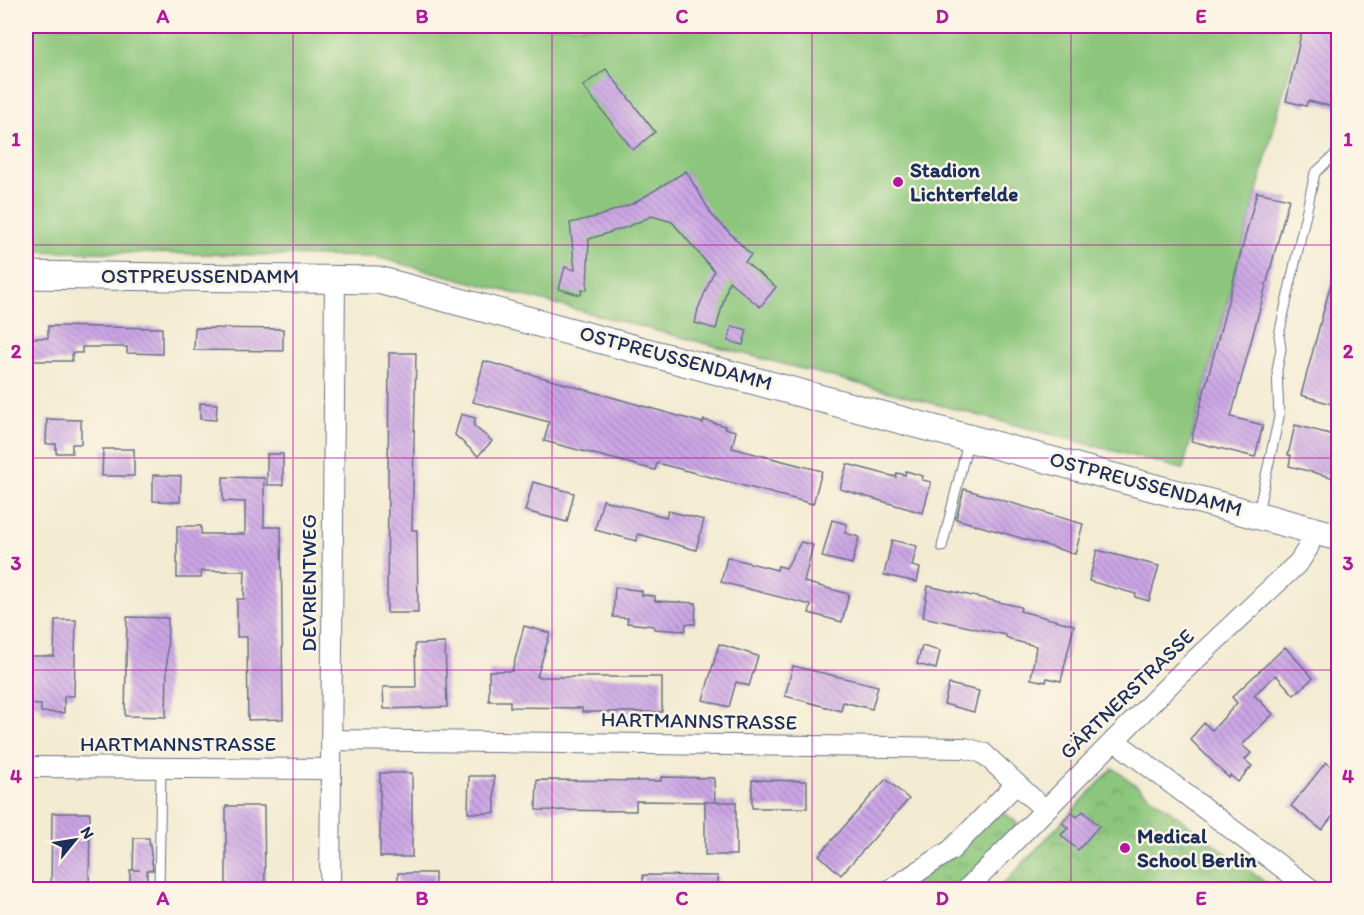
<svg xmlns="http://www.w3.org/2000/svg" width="1364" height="915" font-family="Itim,sans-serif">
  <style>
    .grass { fill: url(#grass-tufts); stroke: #547a6c; stroke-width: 1.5 }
    .park { fill: url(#park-crowns); stroke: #547a6c; stroke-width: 1.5 }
    .pitch { fill: #8cc67b; stroke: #547a6c; stroke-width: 1.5 }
    .building { fill: url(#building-back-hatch) }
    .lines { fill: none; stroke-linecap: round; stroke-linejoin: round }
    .lane-casing { stroke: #677187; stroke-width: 11 }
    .street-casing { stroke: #677187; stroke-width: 22 }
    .secondary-casing { stroke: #677187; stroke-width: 29 }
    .lane { stroke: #fff; stroke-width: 9 }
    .street { stroke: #fff; stroke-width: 20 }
    .secondary { stroke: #fff; stroke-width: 27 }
    .grid { fill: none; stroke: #b5179e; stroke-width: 1.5; stroke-opacity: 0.55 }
    .poi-dot { fill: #b5179e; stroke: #fcf5e5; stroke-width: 2 }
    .labels { text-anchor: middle; stroke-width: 5; stroke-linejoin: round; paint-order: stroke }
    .poi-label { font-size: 21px; font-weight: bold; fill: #1b2f5e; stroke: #fcf5e5; text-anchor: start }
    .street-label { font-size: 21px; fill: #1b2f5e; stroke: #fcf5e5 }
    .neatline { fill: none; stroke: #b5179e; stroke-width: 2 }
    .grid-label { font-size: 20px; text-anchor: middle; font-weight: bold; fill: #b5179e }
  </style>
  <defs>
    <pattern id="grass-tufts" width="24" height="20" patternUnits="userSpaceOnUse" patternTransform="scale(1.5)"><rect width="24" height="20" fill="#8cc67b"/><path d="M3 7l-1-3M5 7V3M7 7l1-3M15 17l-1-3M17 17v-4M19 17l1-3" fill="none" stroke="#72a168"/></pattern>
    <pattern id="park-crowns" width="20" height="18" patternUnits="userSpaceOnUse" patternTransform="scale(1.5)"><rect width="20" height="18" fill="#8cc67b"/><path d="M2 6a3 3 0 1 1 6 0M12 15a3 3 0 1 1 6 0" fill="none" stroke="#72a168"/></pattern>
    <pattern id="building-back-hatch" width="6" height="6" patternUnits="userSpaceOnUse" patternTransform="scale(1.5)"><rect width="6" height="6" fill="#cca5e5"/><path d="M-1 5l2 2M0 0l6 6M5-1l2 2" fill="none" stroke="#a587bd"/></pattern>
  </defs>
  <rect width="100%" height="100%" fill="#fcf5e5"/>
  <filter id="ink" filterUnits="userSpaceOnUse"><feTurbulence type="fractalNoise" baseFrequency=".0167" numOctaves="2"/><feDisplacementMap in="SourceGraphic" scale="12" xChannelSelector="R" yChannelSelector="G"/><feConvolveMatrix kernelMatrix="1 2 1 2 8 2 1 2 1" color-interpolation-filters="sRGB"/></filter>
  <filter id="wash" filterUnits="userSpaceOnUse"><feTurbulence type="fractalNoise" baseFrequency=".008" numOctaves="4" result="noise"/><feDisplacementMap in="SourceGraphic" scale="24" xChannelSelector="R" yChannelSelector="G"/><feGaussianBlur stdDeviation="1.35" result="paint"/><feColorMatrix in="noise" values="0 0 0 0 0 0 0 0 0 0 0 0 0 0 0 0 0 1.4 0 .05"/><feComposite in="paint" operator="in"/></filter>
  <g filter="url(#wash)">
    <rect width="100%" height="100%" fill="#f3ebd2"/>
    <path class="grass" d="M1002,811L1017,823V826L955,889L904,890Z"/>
    <path class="park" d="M1113,768L1274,889L998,890Z"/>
    <path class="pitch" d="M26,26H1301L1183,469L376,257L26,251Z"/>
    <g id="blocks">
      <path class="building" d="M1303,26H1338V108L1308,101L1306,106L1286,101Z
        M606,69L655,132L633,150L583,86Z
        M686,171L712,215L751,255L745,262L776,287L760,307L729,281L716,329L695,323L698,309L714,271L672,222L652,216L627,227L589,239L587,290H582L581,295L559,289L565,267L575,270L570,223L599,216L634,203Z
        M1257,192L1289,199L1231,417L1263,425L1255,457L1191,441Z
        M1334,272L1338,273V393L1335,405L1301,395Z
        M48,326L162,328V354L127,353V347H82V353H72V361H26V338H48Z
        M732,326L747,330L743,345L728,341Z
        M195,328L283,329V351L194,350Z
        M389,353H416L412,530H417L418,613H387Z
        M484,361L703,423L704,420L725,426L724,428L736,431L732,448L822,471L813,504L657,463L655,470L544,441L549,422L473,402Z
        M200,403L217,404L216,420L200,419Z
        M461,414L475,418L474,426L492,441L478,456L455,435Z
        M47,419L81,420V444H72V453H56V444H46Z
        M1295,425L1338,436V479L1289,466L1291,455H1288Z
        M103,449H134V476H102Z
        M267,454H283V485H267Z
        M847,464L896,477L897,473L905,475L906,471L923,476L922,480L931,482L923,513L840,489Z
        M153,475L181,476L180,502L153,501Z
        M223,477L264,478V527H281L283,719L248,720L247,637H237V599H244L245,571H201V578H177V526H201V534H245V502L223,501Z
        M533,482L574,493L567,522L525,511Z
        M964,489L1083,524L1075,554L956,519Z
        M603,500L666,517L668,511L704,520L696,550L638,534L637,541L595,530Z
        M832,520L847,524L845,533L859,537L852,564L822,557Z
        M892,540L917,546L912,566L920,568L917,582L884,575Z
        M801,542L813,545L804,582L849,594L842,622L809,613L811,605L721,582L727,557L777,570L778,566L786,568Z
        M1097,550L1159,566L1149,601L1135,597L1136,594L1089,581Z
        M928,586L1021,607L1020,611L1074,625L1061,681L1047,678L1046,682L1031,679L1036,646L1015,641L1006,637V635L923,617Z
        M615,587L642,591V595L655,596V601L696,603L695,624H686L685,631L654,629V626L627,623L628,618L613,617Z
        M127,617L168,618L166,717L125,716Z
        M55,620H76L74,696H64V713L41,712V705L26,704V656H54Z
        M524,626L550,633L537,677H662V712H582V708L510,707V701H489V671H512Z
        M445,643L447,707L384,709L383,687H416L415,644Z
        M719,644L758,656L749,686L736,682L729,707L703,700Z
        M922,646L940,651L936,669L917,664Z
        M1285,647L1313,678L1294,695L1276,675L1254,695L1273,714L1242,745L1251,753L1245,760L1252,766L1238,782L1230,775L1229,778L1190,739L1204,723L1212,730L1218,724L1237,703L1232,697Z
        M793,666L878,686L872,709L843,702L841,711L785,696Z
        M949,684L979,691L974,712L944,704Z
        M1326,762L1338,772V809L1322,830L1291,806Z
        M380,773H412V857H380Z
        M469,776H494L495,813H468Z
        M661,777L714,778L715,802L636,801V811L536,810L537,780L661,781Z
        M886,779L909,799L841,875L819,855Z
        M752,780L807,781V808H752Z
        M705,802H736V855H705Z
        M226,806H264L265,890H226Z
        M1083,811L1099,826L1078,850L1061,835L1068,828L1062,823L1071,812L1077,817Z
        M52,813H90L89,890H51Z
        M134,838H149L153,870H147V890H130V870H140H133Z
        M398,873H435V890H398Z
        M643,875L718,876V890H643Z"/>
    </g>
  </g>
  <g filter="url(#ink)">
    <use href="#blocks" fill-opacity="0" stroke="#677187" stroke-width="1.5"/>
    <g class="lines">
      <defs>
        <path id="lane" d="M1258,512L1279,417L1277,370L1281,349L1279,335L1315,173L1338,152
          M942,547L968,442
          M159,890L161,768"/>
        <path id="street" d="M332,740L965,748L983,753L1044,809
          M1114,740L1312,890
          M26,767L331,769
          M330,890L335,277
          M890,890L951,850L1016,784
          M966,890L1177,677L1299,562L1308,548L1314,530"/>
        <path id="secondary" d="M26,275L378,280L1338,537"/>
      </defs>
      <use href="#lane" class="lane-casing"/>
      <use href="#street" class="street-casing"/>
      <use href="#secondary" class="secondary-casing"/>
      <use href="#lane" class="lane"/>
      <use href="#street" class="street"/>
      <use href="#secondary" class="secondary"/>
    </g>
  </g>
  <path class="grid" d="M293,26V890M552,26V890M812,26V890M1071,26V890M26,245H1338M26,458H1338M26,670H1338"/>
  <g class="poi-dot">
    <circle cx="898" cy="182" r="6"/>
    <circle cx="1125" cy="848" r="6"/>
  </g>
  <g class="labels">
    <g class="poi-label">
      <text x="910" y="177">Stadion<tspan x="910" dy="24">Lichterfelde</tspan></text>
      <text x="1137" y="843">Medical<tspan x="1137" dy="24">School Berlin</tspan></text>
    </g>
    <g class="street-label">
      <text x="200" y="283">OSTPREUSSENDAMM</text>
      <text transform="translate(676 358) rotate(15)" y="7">OSTPREUSSENDAMM</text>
      <text transform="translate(1146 484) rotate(15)" y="7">OSTPREUSSENDAMM</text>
      <text transform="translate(309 583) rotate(-90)" y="7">DEVRIENTWEG</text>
      <text transform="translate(1127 694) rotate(-44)" y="7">GÄRTNERSTRASSE</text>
      <text transform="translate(699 721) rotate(1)" y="7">HARTMANNSTRASSE</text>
      <text x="178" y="751">HARTMANNSTRASSE</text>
    </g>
  </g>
  <rect width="1364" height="915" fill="none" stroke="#fcf5e5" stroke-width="66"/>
  <g transform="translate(75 840) rotate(60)" stroke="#fcf5e5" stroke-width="4.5" paint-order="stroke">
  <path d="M0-4.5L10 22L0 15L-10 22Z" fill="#1b2f5e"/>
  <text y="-9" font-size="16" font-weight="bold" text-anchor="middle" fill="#1b2f5e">N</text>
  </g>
  <rect x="33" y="33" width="1298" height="849" class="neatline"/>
  <g class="grid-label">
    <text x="163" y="23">A</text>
    <text x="422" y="23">B</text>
    <text x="682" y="23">C</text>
    <text x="942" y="23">D</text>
    <text x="1201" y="23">E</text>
    <text x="16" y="146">1</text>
    <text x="1348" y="146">1</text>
    <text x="16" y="358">2</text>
    <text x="1348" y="358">2</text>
    <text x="16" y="570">3</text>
    <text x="1348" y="570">3</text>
    <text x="16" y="783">4</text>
    <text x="1348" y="783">4</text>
    <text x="163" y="905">A</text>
    <text x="422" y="905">B</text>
    <text x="682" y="905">C</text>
    <text x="942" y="905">D</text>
    <text x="1201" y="905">E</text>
  </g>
</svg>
